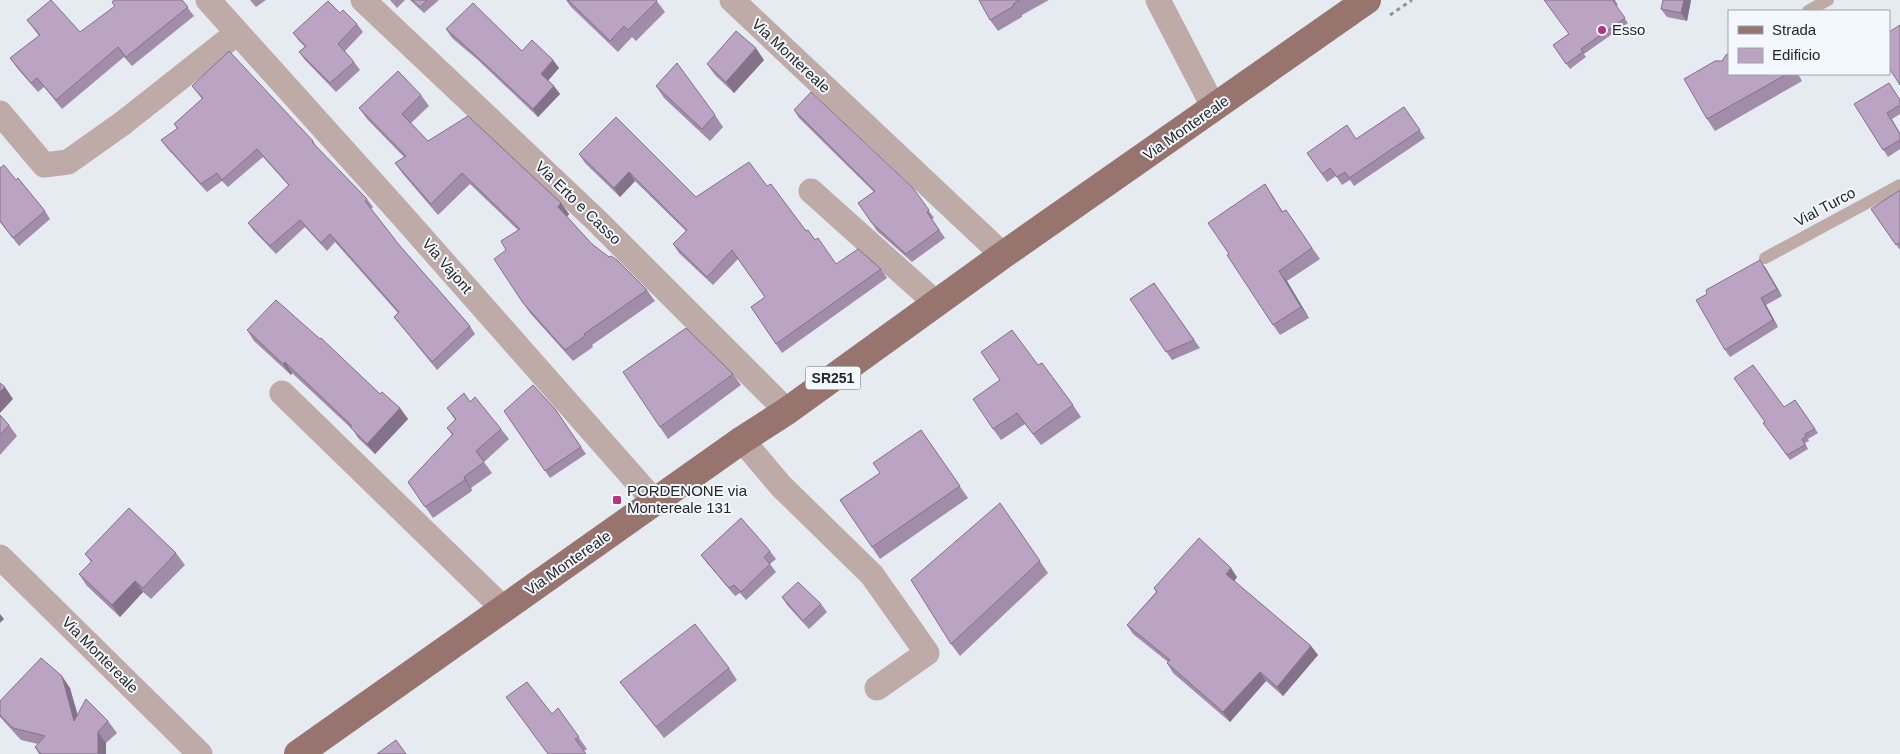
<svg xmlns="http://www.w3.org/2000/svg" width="1900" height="754" font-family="Arial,sans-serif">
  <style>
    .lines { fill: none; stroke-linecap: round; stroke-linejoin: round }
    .path { stroke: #8e9296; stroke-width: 3; stroke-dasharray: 4 4; stroke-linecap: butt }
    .lane { stroke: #beaaa7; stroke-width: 12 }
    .street { stroke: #beaaa7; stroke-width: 25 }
    .primary { stroke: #97746e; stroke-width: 28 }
    .wall { fill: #a18ca9 }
    .shaded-wall { fill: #837289 }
    .building { fill: #bba3c4; stroke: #837289 }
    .poi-dot { fill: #b33480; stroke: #f2f8fd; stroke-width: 2 }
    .labels { text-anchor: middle; stroke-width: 4; stroke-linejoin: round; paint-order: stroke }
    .shield { fill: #f2f8fd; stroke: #626568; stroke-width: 1 }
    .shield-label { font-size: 14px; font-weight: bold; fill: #242628 }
    .poi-label { font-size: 15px; fill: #242628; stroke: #f2f8fd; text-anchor: start }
    .street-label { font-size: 15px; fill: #242628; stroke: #f2f8fd }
  </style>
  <rect width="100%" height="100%" fill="#e5ebf0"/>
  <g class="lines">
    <path class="path" d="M1390,15L1412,0"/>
    <path class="lane" d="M1808,11L1828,0
      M1765,258L1900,185"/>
    <path class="street" d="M208,0L400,213L655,502
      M363,0L596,220L787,411
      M732,0L1003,255
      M1158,0L1214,108
      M0,113L44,165L68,162L123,123L237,33
      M811,191L936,303
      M282,393L504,609
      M742,440L781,486L872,575L927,653L877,688
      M0,557L200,754"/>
    <path class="primary" d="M298,754L742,440L787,411L1003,255L1367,0"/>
  </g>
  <path class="wall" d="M182,0L194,16L132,66L124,57L62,109L44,87L38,92L17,68L10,58L39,36L27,20L80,32Z
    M250,0H266L256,7Z
    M390,0H405L397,8Z
    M410,0H439L424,13Z
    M566,0H656L665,12L636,41L632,37L618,52L571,7Z
    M979,0H1049L1022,15V17L998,31L990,20Z
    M1615,0L1618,5L1616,6L1628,23L1584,54L1586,57L1570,69L1553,45Z
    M1663,0H1691L1687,21L1667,17L1661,9Z
    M340,13L357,24L363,32L345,51L354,62L360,70L336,92L305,60L299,52L305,47L299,41L293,33Z
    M446,29L553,60L559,68L548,80L560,94L538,117L478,60L452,38Z
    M764,60L734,93L715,75L707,64Z
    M1729,74H1798L1802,81L1715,131L1707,119Z
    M192,86L313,141L318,149L367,199L373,207L371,209L400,246L470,326L475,334L437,370L394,317L398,313L335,242L327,251L305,227L276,254L253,230L248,223L289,186L263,157L228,187L222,181L207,192L167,148L161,140L177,129L174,124L202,99Z
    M656,86L715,115L723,127L710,141L664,98Z
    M421,95L429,106L411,123L428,141L561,203L569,214L567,217L592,244L647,290L655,301L592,345L593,347L573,361L530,313L523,303L506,250L518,230L470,184L438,215L403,174L395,163L404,157L367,119L359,108Z
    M1900,99V114L1892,119L1900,133V149L1888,157L1854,104Z
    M1404,107L1425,138L1354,186L1350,180L1342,185L1336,176L1327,182L1307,153L1356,139Z
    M794,110L913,188L934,218L932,219L945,238L912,262L877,231L858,203L874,192L799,118Z
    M579,154L696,197L767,186L836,264L881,269L887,278L782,353L751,307L765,297L738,259L713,285L679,253L673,244L686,231L635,181L620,197L585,163Z
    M0,168L16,180L45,211L50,219L19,246L0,222Z
    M1265,184L1283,212L1286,210L1320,259L1287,281L1309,318L1280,335L1273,325L1229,254Z
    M1900,190V250L1878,219Z
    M1765,267L1782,296L1766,305L1778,327L1730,357L1725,350Z
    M1154,283L1200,348L1172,360L1130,299Z
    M247,330L320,339L380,394L400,408L408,419L375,454L358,438L353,430L292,373L291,375L254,341Z
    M1038,365L1073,405L1081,417L1041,445L1025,424L1001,440L993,429Z
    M733,374L741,385L668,439L660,427Z
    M1795,400L1818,433L1808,439L1809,441L1805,443L1808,449L1790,460L1763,423Z
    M470,402L501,429L509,439L484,462L492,473L471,488L472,491L433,518L408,482L452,435L447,428L455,420L447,408Z
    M555,409L586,454L550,478L504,411Z
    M0,415L9,425L17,436L0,455Z
    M921,430L968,498L880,559L840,500L880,473Z
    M1000,503L1048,573L960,656L951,644Z
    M770,551L776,559L770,564L776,572L746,600L740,593L735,596L707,563L701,555Z
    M176,553L185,565L151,599L143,592L120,617L87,586L79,574L91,562L85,554Z
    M1237,577L1234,581L1311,646L1318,655L1283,696L1266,681L1230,722L1173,673L1167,663L1168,662L1133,634L1127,625L1156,592L1154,588Z
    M782,597L821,604L827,612L809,629L787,605Z
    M729,668L737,680L664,738L620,682Z
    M70,688L78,715L108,721L117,733L106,743V754H39L35,747L38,744L21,740L0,717V701Z
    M558,708L587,749L584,751L552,714Z"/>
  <path class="shaded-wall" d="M1684,0H1691L1687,21L1681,13Z
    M756,48L764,60L734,93L726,82Z
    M553,60L559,68L547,82L541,74Z
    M554,86L560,94L538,117L533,109Z
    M629,172L635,181L620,197L614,188Z
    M561,203L569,214L566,218L558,207Z
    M1760,260L1765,267L1782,296L1777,289Z
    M1279,271L1287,281L1309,318L1301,307Z
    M1761,298L1766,305L1778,327L1773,320Z
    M285,362L292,373L291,375L283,364Z
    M5,387L13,399L0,413V392Z
    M400,408L408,419L375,454L367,444Z
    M464,477L471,488L472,491L465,480Z
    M1231,568L1237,577L1233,583L1226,574Z
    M135,581L143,592L120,617L112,605Z
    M0,614L4,619L0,623Z
    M1311,646L1318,655L1283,696L1277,687Z
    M1260,672L1266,681L1230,722L1223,712Z
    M62,676L70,688L82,733L74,721Z
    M98,732L106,743V754H98Z"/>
  <path class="building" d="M51,0L80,32L115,6L112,2L114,0H182L188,7L126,57L118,47L56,100L37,78L31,83L10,58L40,35L27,20Z
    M412,0H427L420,7Z
    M568,0H656L657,1L628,30L624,26L610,41Z
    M979,0H1020L1013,4L1014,6L990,20Z
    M1544,0H1615L1613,1L1625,18L1581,49L1583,52L1566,64L1553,45L1569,34Z
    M1663,0H1684L1681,13L1661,9Z
    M328,1L340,13L343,10L357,24L338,44L354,62L330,83L299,52L306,46L293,33Z
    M473,3L522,51L532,40L553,60L541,74L554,86L533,109L472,52L446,29Z
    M1900,25V85L1889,68V32Z
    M736,31L756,48L726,82L707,64Z
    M229,51L313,141L312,142L367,199L365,201L400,246L470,326L432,362L394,317L399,312L330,234L321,243L300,220L270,246L248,223L289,185L257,149L222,180L217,173L201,184L161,140L178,128L174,124L203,98L192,86Z
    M1729,53V74H1787L1707,119L1684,79L1715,61H1722L1726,55Z
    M677,63L715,115L702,129L656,86Z
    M398,71L421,95L402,114L428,141L468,116L561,203L558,207L592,244L609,257L611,256L617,260L647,290L584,334L585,336L565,350L523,303L494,259L506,250L501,241L520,229L462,173L431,204L395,163L406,156L359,108Z
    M1889,83L1900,100V105L1887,113L1900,134V140L1883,150L1854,104Z
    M811,92L913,188L929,210L927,212L939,230L906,254L872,223L858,203L875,191L794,110Z
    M1404,107L1420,130L1349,178L1345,172L1337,177L1330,168L1322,174L1307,153L1347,125L1356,139Z
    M616,117L696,197L749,162L767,186L771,184L806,231L808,230L815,240L818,238L836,264L858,249L881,269L776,344L751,307L765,297L732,250L707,277L673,244L687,230L629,172L614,188L579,154Z
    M4,165L16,180L18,178L45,211L13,238L0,221V168Z
    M1265,184L1282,212L1286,210L1312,248L1279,271L1301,307L1273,325L1227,255L1229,254L1208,223Z
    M1900,190V242L1896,245L1871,209Z
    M1760,260L1777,289L1761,298L1773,320L1725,350L1696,300L1707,294L1706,290Z
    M1154,283L1194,340L1166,352L1130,299Z
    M276,300L320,339L321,338L380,394L382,392L400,408L367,444L350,427L352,426L285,362L283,364L247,330Z
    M686,328L733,374L660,427L623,372Z
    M1012,330L1038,365L1042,363L1073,405L1033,434L1017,413L993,429L973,399L1000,380L981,352Z
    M1753,365L1784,407L1795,400L1815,429L1805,434L1806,437L1802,439L1805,445L1787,455L1763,423L1765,422L1734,378Z
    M0,383L5,387L0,392Z
    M533,385L555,409L581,447L545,471L504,411Z
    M464,393L470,402L475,397L501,429L476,451L484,462L464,477L465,480L425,507L408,482L453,434L447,428L456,419L447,408Z
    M0,415L9,425L0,435Z
    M921,430L960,486L872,547L840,500L880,473L873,463Z
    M1000,503L1040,561L951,644L911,580Z
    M129,508L176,553L143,588L135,581L112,605L79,574L92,561L85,554Z
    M741,518L770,551L764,557L770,564L741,592L734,585L729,588L701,555Z
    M1199,538L1231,568L1226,574L1311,646L1277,687L1260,672L1223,712L1167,663L1170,660L1127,625L1157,592L1154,588Z
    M798,582L821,604L803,621L782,597Z
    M695,624L729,668L656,727L620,682Z
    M41,658L62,676L74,721L86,699L108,721L98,732V754H41L35,747L45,736L13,728L0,715V701Z
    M527,682L552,714L558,708L579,737L575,739L586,754H548L506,697Z
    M396,740L406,754H377Z"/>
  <g class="poi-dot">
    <circle cx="1602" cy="30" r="5"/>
    <rect x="612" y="495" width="10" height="10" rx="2.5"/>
  </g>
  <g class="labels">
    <rect class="shield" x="805.5" y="366.5" width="55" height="23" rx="4"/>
    <g class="shield-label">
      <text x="833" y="383">SR251</text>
    </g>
    <g class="poi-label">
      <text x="1612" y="35">Esso</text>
      <text x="627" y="496">PORDENONE via<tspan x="627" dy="17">Montereale 131</tspan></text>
    </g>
    <g class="street-label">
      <text transform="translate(791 56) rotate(43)" y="5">Via Montereale</text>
      <text transform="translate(1186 128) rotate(-35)" y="5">Via Montereale</text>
      <text transform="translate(578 203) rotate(44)" y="5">Via Erto e Casso</text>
      <text transform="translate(1825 207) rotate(-28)" y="5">Vial Turco</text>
      <text transform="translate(447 266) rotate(49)" y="5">Via Vajont</text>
      <text transform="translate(568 563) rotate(-35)" y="5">Via Montereale</text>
      <text transform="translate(100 655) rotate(45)" y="5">Via Montereale</text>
    </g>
  </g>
  <rect x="1728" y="10" width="162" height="65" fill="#f2f8fd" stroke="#a0a4a8"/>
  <rect x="1738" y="26" width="25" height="8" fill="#97746e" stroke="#a0a4a8"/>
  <text x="1772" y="35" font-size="15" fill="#242628">Strada</text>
  <rect x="1738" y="48" width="25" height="15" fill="#bba3c4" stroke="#a0a4a8"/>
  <text x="1772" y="60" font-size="15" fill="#242628">Edificio</text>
</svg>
